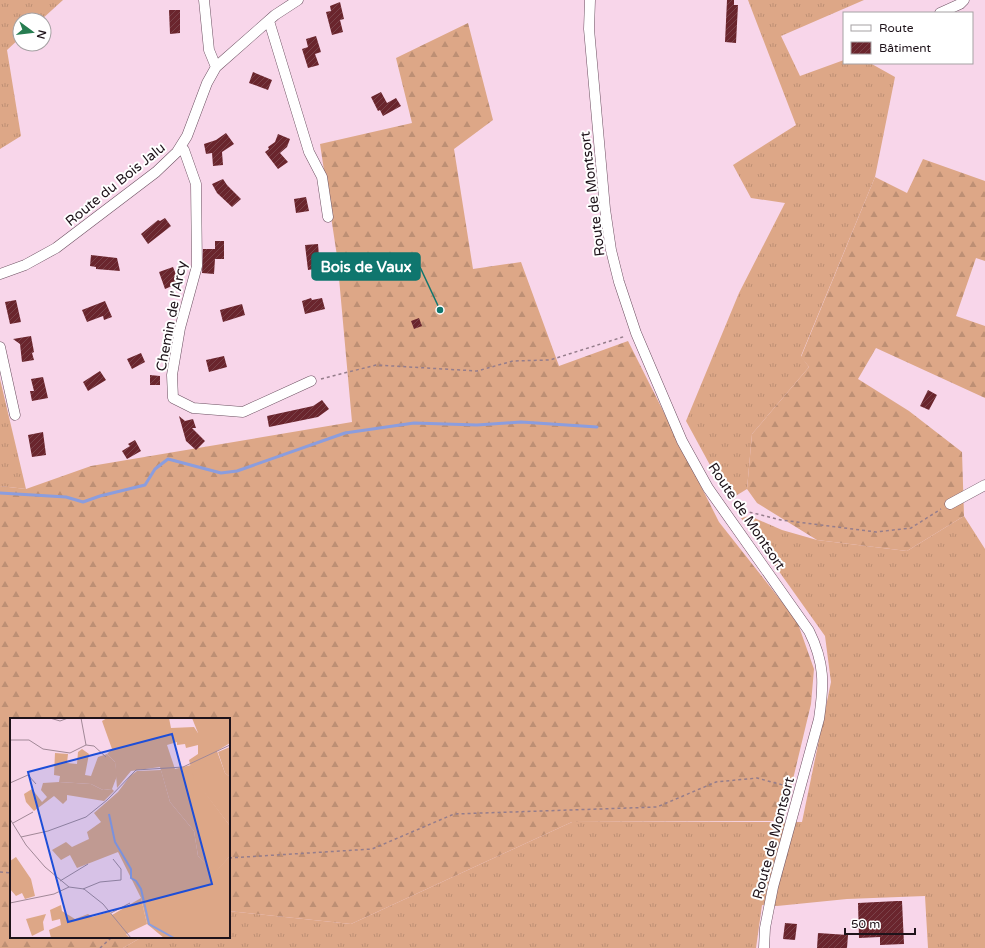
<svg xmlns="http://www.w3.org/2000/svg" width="985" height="948" font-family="'Varela Round',sans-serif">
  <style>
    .grass { fill: url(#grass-tufts) }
    .forest { fill: url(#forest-firs) }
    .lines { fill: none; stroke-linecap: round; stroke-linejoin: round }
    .stream { stroke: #8b9dde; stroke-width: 3 }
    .building { fill: url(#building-hatch) }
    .minor-casing { stroke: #6c5061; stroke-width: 11 }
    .path { stroke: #957d8b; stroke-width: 1.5; stroke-dasharray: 3 3; stroke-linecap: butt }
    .minor { stroke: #fff; stroke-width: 10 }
    .labels { text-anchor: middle; stroke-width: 4; stroke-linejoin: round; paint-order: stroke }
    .street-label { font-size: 14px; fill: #1e131a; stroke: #fff }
    .inset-river { fill: none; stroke: #8b9dde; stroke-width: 2 }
    .inset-road { fill: none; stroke: #a18897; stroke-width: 1 }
    .view { fill: #1d4ed8; fill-opacity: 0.15; stroke: #1d4ed8; stroke-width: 2 }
    .inset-edge { fill: none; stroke: #1e131a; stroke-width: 2 }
    .leader { fill: none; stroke: #0f766e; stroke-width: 1.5 }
    .callout-dot { fill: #0f766e; stroke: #fff; stroke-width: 1.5 }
    .callout { fill: #0f766e; stroke: #0f766e; stroke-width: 1.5 }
    .callout-label { font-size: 15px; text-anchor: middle; font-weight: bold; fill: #fff }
  </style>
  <defs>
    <pattern id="grass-tufts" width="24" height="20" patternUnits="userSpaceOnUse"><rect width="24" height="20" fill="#dda787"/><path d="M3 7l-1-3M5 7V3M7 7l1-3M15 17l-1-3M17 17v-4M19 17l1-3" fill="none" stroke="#bd8f74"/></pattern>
    <pattern id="forest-firs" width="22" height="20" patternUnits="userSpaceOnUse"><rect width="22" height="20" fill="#dda787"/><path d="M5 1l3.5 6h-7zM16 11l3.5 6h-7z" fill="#bd8f74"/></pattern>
    <pattern id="building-hatch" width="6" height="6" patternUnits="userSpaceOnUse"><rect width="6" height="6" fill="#6a252d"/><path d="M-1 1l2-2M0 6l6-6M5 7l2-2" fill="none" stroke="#7a4249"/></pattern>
  </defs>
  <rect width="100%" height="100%" fill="#f8d6ea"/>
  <path class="grass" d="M0,0H63L41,20H20V38L7,50L21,136L0,149Z
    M748,0H864L781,36L800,76L844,60V63H870L895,77L875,177L801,356L809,367L752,434L747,489L729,500L686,421L739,293L785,203L751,198L733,165L796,125Z
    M0,379L26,489L0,486Z
    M750,516L782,530L817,540L907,551L964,516L985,549V948H928L925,896L847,899L777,906L762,905L756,948H123L142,937H229V911L351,924L572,822H802L831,682L825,636L741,518Z"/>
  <path class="forest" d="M468,23L493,120L454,149L473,269L521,262L559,366L628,341L719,522L797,621L814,669L811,704L783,821L572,822L351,924L229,911V719H11V937H142L123,948H0V486L26,489L91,466L352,422L337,256L320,144L412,123L396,58Z
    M923,159L985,181V261L976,258L956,316L985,326V398L876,348L858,379L909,411L962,452L964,516L907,551L817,540L757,503L747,489L752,434L809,367L801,357L875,177L907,193Z"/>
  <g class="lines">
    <path class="stream" d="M0,493L66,497L83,502L100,496L145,485L155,469L168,459L221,473L237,471L345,433L414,423L477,425L521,422L597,427"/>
  </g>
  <path class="building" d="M727,0H734V5H738L736,43L725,42Z
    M340,2L344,19L340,20L343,32L332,35L326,12L331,11L330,6Z
    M169,10H180V33L170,34Z
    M316,36L321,52L315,54L319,65L308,68L302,49L308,47L306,39Z
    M253,72L272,80L268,90L249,83Z
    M381,92L387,103L396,98L401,106L383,116L380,110L378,111L371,97Z
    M226,133L234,144L222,152L223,165L213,166L212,153L206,154L204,144L216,140Z
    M278,134L290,139L287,147L280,153L288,162L278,169L265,152L269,149L268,147L275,142Z
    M223,179L227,185L241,199L232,207L217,193L212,184Z
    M306,197L309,211L296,213L294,199Z
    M165,218L171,226L148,244L141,234L158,220L160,221Z
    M215,241H224V259H215L214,274L202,273L203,249H215Z
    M318,244L320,268L308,270L305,245Z
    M91,255L117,258L120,271L96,269V267L90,266Z
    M173,267L177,277L174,278L177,284L165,289L159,272Z
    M311,298L312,300L322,298L325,309L305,314L302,301Z
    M16,300L21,322L10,324L5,302Z
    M105,301L112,317L104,320L103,316L87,322L82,310Z
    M242,304L245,315L223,322L220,310Z
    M419,318L422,326L414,329L411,321Z
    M31,336L34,352L32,353L34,360L22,362L20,344L13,339Z
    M141,353L145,362L132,369L127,359Z
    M224,356L227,367L209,372L206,360Z
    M100,371L106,380L88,391L83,382Z
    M150,375L160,376V385H150Z
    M43,377L48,398L32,401L30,391H34L31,379Z
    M928,390L937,395L929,410L920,406Z
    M322,400L329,409L318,417L269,427L267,416L313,406Z
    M179,416L185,421L193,419L196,428H192L205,441L196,450L186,441Z
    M43,432L46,455L32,457L28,435Z
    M135,440L141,451L127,459L122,451L130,446L128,444Z
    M897,901H902L904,944L880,945V937L859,938L858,903Z
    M785,923L797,924L795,940L783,939Z
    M818,933L848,935L847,948H817Z"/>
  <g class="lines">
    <defs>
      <path id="minor" d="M204,0L209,50L216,67
        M590,0L589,29L605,209L611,250L619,282L636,333L682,441L708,488L809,631C825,663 824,685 819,719L773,887L765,928L764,948
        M940,13L960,4L964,0
        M269,21L309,152L322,177L328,217
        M181,147L184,150L196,184L197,266L180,328L172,375L173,398L193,408L243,412L311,381
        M0,274L25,265L56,248L156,172L177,152L187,136L207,83L216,67L275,15L298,0
        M0,347L15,415
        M950,504L985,485"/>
    </defs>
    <use href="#minor" class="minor-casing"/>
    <path class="path" d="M321,379L376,365L477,371L513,361L550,360L626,336
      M739,515L745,511L781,520L876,532L911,528L941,509
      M229,858L372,849L454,814L657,807L716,782L757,778L790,787
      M0,872L11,873
      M100,948L112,937"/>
    <use href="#minor" class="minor"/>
  </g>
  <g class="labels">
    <g class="street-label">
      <text transform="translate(115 184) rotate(-39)" y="5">Route du Bois Jalu</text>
      <text transform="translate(592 194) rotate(-97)" y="5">Route de Montsort</text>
      <text transform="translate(171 316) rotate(-79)" y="5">Chemin de l'Arcy</text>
      <text transform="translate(747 516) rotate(56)" y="5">Route de Montsort</text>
      <text transform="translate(773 838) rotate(-75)" y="5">Route de Montsort</text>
    </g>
  </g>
  <g transform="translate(10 718)">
    <rect width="220" height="220" fill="#f8d6ea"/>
    <path d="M97,0H159L161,10L184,9L188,15V27L176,30L175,26L167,27V24L157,27L165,51L181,47L185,61L220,108V138L205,155L188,138L184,113L160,84L150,49L121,53L107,70L105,44L97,36L102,31L92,3ZM220,29V59L215,55L208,34ZM49,64L81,66L93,72L102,71L104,73L94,83L57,77V82L53,86L44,78L24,93L16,84L14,76L22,71L32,84L37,79L31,72L33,65ZM6,139L21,161L25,178L15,181L12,175L6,178L0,171V143ZM131,180L137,206L116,216L120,220H41L39,212L51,207L50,201L42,203L40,192L51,187L52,193L65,201L78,196L82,199L99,194L102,197ZM36,196L33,204L34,212L22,218L16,201Z" fill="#dda787"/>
    <path d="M182,0L220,1V25L207,33L215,55L220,59V108L184,61L179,42L188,36V15ZM72,31L79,36L75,57L81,58L88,39L97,36L105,44L107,58L102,71L93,72L81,66L49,64L50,58L44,57L45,35L58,36L57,45L67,46L68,34ZM151,52L160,84L184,113L188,138L205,154L220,138V220H154L137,206L131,180L108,134L67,150L60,137L51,142L42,132L56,124L62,129L79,121L77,114L91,104L84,95L108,74L120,58L127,53Z" fill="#dda787"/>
    <path class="inset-river" d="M99,96L105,124L121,151V160L126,163L131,171L139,206L164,220"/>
    <path class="inset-road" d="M40,0L50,3L58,0M71,0L76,27M0,22H19L33,31L60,35L76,27L84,28L96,39M0,65L18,57L26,66M0,101L16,127L35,149L59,169L74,171L93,186L121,220M3,105L23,94M11,119L38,113L76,99L97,82L126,52L173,49L220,27M50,163L78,146M73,171L90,164L111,162V151L103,141M0,185L44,176L59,169M101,195L120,185"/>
    <path class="view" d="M162,16L202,166L58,204L18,54Z"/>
    <rect width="220" height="220" class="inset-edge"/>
  </g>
  <path class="leader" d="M440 310L420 267"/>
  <circle class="callout-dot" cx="440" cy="310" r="4"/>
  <rect class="callout" x="312" y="253" width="108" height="27" rx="4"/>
  <g class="callout-label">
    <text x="366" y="272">Bois de Vaux</text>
  </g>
  <rect x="843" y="12" width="130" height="52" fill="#ffffff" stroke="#a5a1a3"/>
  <rect x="851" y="25" width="20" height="6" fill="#ffffff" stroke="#a5a1a3"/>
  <text x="879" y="32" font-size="12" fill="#1e131a">Route</text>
  <rect x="851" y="42" width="20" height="12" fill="url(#building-hatch)" stroke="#a5a1a3"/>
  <text x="879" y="52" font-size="12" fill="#1e131a">Bâtiment</text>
  <g transform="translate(32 32) rotate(105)"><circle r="19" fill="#ffffff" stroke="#a5a1a3"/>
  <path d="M0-3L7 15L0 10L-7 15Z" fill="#277d51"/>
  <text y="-6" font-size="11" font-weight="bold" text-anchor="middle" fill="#1e131a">N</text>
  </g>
  <path d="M845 928v6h70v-6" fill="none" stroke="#1e131a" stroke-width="2"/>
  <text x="851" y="928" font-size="12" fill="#1e131a" stroke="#ffffff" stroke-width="3" paint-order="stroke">50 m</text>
</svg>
